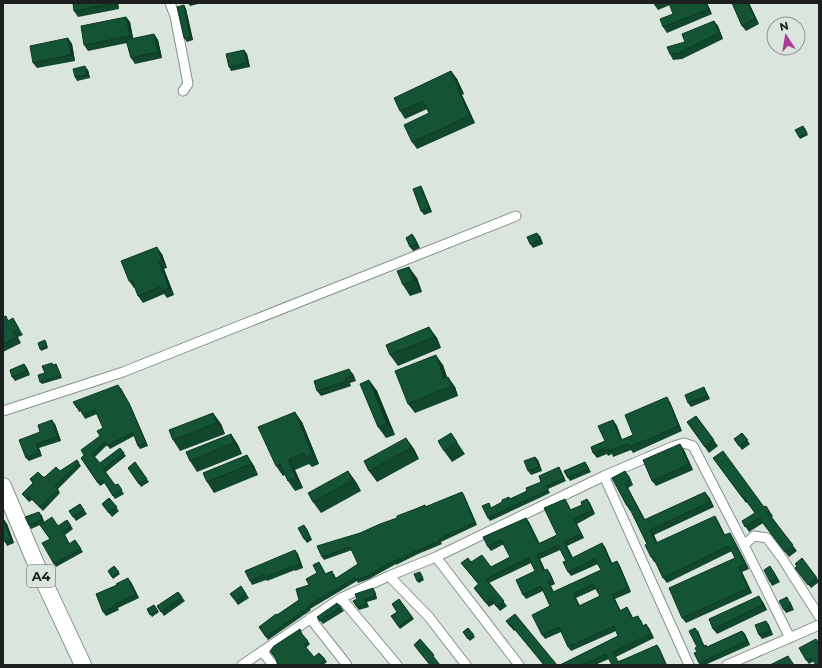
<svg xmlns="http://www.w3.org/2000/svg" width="822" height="668" font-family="Montserrat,sans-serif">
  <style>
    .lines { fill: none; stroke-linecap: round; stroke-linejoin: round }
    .street-casing { stroke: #88928b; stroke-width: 11 }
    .highway-casing { stroke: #88928b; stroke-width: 18 }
    .street { stroke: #fff; stroke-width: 9 }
    .highway { stroke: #fff; stroke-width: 16 }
    .wall { fill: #11472d; fill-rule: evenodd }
    .shaded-wall { fill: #0e3a24 }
    .building { fill: #145334; stroke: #0e3a24; fill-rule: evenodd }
    .labels { text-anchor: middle; stroke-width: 4; stroke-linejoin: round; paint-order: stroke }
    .shield { fill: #dae5de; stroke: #545a57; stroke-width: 1 }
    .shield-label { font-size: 13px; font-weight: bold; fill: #1b1f1d }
  </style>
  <rect width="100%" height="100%" fill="#dae5de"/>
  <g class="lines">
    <defs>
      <path id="street" d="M170,3L175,16L188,84L183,91
        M3,411L123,372L516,216
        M604,476L689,665
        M744,545L754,536L767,538L782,558L819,616
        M436,557L519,665
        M389,576L429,617L466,665
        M341,598L397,665
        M310,618L347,665
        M262,651L273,665
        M242,665L341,598L389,576L436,557L604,476L674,446L684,443L693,446L744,545L790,638
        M727,665L819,625"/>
      <path id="highway" d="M3,486L39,571L83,665"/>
    </defs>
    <use href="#street" class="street-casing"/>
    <use href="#highway" class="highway-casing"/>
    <use href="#street" class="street"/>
    <use href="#highway" class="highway"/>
  </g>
  <path class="wall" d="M73,3H118L119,9L78,17L74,11Z
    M188,3H202L190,6Z
    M653,3H707L712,14L667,33L663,27L673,14L670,5L658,10Z
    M732,3H749L759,24L746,31L742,26Z
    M184,5L186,9L193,40L187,42L184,38Z
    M126,17L130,22L133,39L154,34L158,40L162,58L135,64L131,58L127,43L88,51L84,45Z
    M714,21L718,26L723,39L682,59L673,60L670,54Z
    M68,38L72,44L75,61L37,68L33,63Z
    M244,50L247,54L250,67L231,71L229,67Z
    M88,70L90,78L77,81L75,77Z
    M451,71L457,79L464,94L462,95L475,123L417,149L412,142L429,113L427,109L405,119L400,111Z
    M805,128L808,135L800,139L799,137Z
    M421,186L423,190L432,212L424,215L421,211Z
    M412,234L415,238L420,248L413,251L410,247Z
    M540,236L543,244L533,248L530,244Z
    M162,254L167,268L164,269L174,295L167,298L164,294L143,303L138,296L135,288H134L129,281Z
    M417,278L422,292L410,296L403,285Z
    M3,317L9,321L13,318L23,335L18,337L21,343L3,352Z
    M429,327L437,338L441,348L398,366L390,355Z
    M46,342L48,348L41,351L40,349Z
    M24,364L27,368L30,375L15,381L12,377Z
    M56,364L62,378L42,384L40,382L45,373L53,365Z
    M443,365L447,377H448L455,387L458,396L415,413L408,404Z
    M353,374L356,381L350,383L351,386L321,396L317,391Z
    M369,380L377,391L395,435L386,438L378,427Z
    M704,387L710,399L691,407L688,403Z
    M121,388L131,407L148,446L140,449L138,446L134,436L110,449L107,445L95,457L100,463L120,448L126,456L106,472L115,485L118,484L124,494L115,499L105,483L100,486L81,458L84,455L100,436L103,428L97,414L85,419L81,411L79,412L77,408Z
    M670,402L682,431L633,453L631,450L613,457L612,454L608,456L607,454L597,458L593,453L605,441L613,420L617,426L622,440L633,435Z
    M213,413L221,424L225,434L180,451L173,440Z
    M696,416L718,446L709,453L687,422Z
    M302,422L319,464L312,467L309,464L295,470L303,488L295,491L288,481L285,475L283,476L276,466Z
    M55,424L61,441L39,448L42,456L29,461L26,458L40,432Z
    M451,433L465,454L452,462L444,451Z
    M742,433L750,444L742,450L734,439Z
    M231,434L238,445L242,454L197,472L190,461Z
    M406,438L414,449L419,459L377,482L369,471Z
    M680,444L684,450L693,470L656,486L652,481Z
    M247,455L254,466L258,475L214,493L207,482Z
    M535,457L538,460L542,471L531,475L528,471Z
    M713,458L764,507L766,506L773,516L772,517L797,551L789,557L763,523L749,532L742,521L755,513L747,502L746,503Z
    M77,460L81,466L58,489L60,493L43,511L32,500L29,502L22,494L33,483L30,479L45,477L60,471Z
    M135,462L149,482L141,487L128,468Z
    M585,462L591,472L570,481L564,471Z
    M559,467L566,481L548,489L550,493L490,521L488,518L491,508L502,502L509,497L510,499L527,491L541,482Z
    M348,471L356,482L361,491L321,513L313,502Z
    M629,476L633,485L628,488L645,520L709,497L714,507L654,535L657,543L718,521L725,535L733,538L749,569L742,572L752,593L686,623L682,618L735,558L732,551L667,583L663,578L655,562H654L651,557L647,544L631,510L630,511L627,506L612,478Z
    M462,492L464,495L477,525L441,542L442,544L435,547L418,554L396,565V564L369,579L358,583L357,581L310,609L311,610L268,640L259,627L299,600L317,573L321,565L326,574H334L336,578L358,564L352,550L324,560L322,557L360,533L397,518L425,505L426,507Z
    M109,498L119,511L112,517L102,504Z
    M565,499L568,504L571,510L582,505L587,499L590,503L595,514L577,524L584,538L567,546L573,558L602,543L605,547L612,563L617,561L620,566L631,592L615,599L620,611L627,607L630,612L633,618L641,620L643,625L649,628L654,638L616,657L618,661L660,649L612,665L609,659L595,665L594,664L593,665H560L618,636L616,631L571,651L568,647L561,632L545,639L542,635L550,606L543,591L526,599L523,595L535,571L531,563L489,583L507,606L500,611L494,604L489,607L474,588L478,584L461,563L471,562L491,567L510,557L504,544L491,551L488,547L526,518L529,522L539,543L557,535ZM560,550L566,561L568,572L571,576L598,564L601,570L554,592L551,586L555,584L550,573L547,569L545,570L540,559ZM596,589L600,596L580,606L576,598Z
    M80,504L87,514L76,521L69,511Z
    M39,512L42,516L44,522L58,526L67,520L73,529L65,535L70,544L75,540L83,552L56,567L54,564L50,539L40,525L31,529L29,525Z
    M4,520L7,524L14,543L7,546L5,542Z
    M307,529L312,540L307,543L304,539Z
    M295,550L298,554L303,568L295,571V570L267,581L266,580L252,585L250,581Z
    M802,558L819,581V582L811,588L795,568L797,567Z
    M114,566L120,574L113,579L108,571Z
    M773,570L780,582L772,586L770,582Z
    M421,574L424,580L419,583L417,581Z
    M131,582L139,598L118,608L119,610L106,616L103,612Z
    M241,586L249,598L238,605L230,594Z
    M375,591L377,599L367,602L369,607L359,610L353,601Z
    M178,592L185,601L164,616L157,606Z
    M399,599L414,619L400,629L391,616L397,612Z
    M790,601L794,610L786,613L784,610Z
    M763,602L767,610L717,634L713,629Z
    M154,605L159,612L152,617L147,609Z
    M341,607L344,611L323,624L317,617Z
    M506,621L557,665H544L515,630L514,631Z
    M766,621L769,625L773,635L762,639L759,635Z
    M468,628L475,637L470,641L463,632Z
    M300,629L303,635L310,644L306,648L314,657L325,659L327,662L323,665H278L276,659Z
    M698,631L704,646L706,645L707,647L742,631L745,634L750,645L705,665H700L699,663L697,652Z
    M816,639L819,643V665L814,661L809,664L806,660Z"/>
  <path class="shaded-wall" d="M115,3H118L119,9Z
    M706,3H707L712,14L709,9Z
    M748,3H749L759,24L755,18Z
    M184,5L186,9L193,40L190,37Z
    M126,17L130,22L134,42L130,36Z
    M714,21L718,26L723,39L719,33Z
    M154,34L158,40L162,58L158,52Z
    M68,38L72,44L75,61L71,55Z
    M244,50L247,54L250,67L247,63Z
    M85,66L88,70L90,78L87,75Z
    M451,71L457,79L464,94L458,86Z
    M457,87L462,95L475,123L470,116Z
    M421,186L423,190L432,212L429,208Z
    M537,233L540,236L543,244L540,240Z
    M412,234L415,238L420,248L417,244Z
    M157,247L162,254L167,268L162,261Z
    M159,262L164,269L174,295L169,288Z
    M409,267L417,278L422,292L414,280Z
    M429,327L437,338L441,348L434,337Z
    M436,355L443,365L450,386L444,379Z
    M24,364L27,368L30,375L27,371Z
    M349,369L353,374L356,381L352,376Z
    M448,377L455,387L458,396L452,386Z
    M369,380L377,391L395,435L387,424Z
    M118,385L131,407L148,446L146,443Z
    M704,387L710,399L707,396Z
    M667,397L670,402L682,431L679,426Z
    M295,412L302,422L319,464L313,455Z
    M213,413L221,424L225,434L217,423Z
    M52,420L55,424L61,441L58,437Z
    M613,420L617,426L624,445L621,440Z
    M231,434L238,445L242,454L234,443Z
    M406,438L414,449L419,459L411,448Z
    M36,444L39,448L42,456Z
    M680,444L684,450L693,470L689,464Z
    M247,455L254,466L258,475L251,464Z
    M535,457L538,460L542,471L539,467Z
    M289,460L295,470L303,488L296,478Z
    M348,471L356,482L361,491L353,480Z
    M625,471L629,476L633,485L630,480Z
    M625,483L628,488L648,525L644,520Z
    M462,492L464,495L477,525L475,522Z
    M705,492L709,497L714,507L710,502Z
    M565,499L568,504L573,515L570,510Z
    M587,499L590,503L595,514L592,510Z
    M39,512L42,516L45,524L42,520Z
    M715,516L718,521L728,541L724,535Z
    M526,518L529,522L542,548L539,544Z
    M574,519L577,524L584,538L581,534Z
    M4,520L7,524L14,543L11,540Z
    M304,525L307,529L312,540L310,537Z
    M650,530L654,535L660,548L656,543Z
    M730,533L733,538L749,569L745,564Z
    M564,542L567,546L575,562L572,558Z
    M602,543L605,547L614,568L611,564Z
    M295,550L298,554L303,568L300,564Z
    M537,555L540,559L547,575L544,571Z
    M617,561L620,566L631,592L628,587Z
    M739,567L742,572L752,593L748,588Z
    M547,569L550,573L555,584L552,579Z
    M128,578L131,582L139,598L136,595Z
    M373,588L375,591L377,599L375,596Z
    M573,594L576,598L582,610L579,606Z
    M612,595L615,599L623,615L620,611Z
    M759,596L763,602L767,610L763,605Z
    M627,607L630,612L635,623L632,618Z
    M766,621L769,625L773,635L770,631Z
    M646,624L649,628L654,638L651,634Z
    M695,628L698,631L706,650Z
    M742,631L745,634L750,645L747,641Z
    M657,645L660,649L667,665H666Z"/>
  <path class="building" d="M73,3H115L74,11Z
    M669,3H706L709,9L663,27L660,19L673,14Z
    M732,3H748L755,18L742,26Z
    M184,5L190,37L184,38L177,7Z
    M126,17L130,36L84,45L81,26Z
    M714,21L719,33L679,53L670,54L667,47L685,42L682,34Z
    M154,34L158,52L131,58L126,40Z
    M68,38L71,55L33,63L30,46Z
    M244,50L247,63L229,67L226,54Z
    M85,66L87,75L75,77L73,69Z
    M451,71L458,86L457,87L470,116L412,142L404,125L429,113L423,101L400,111L394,98Z
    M803,126L807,133L799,137L795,130Z
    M421,186L429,208L421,211L413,189Z
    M537,233L540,240L530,244L527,237Z
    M412,234L417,244L410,247L406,238Z
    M157,247L162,261L159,262L169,288L162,291L160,287L138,296L132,280L129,281L121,261Z
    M409,267L414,280L403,285L397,271Z
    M6,316L8,321L13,318L19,329L14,332L17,337L3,344V317Z
    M429,327L434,337L390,355L386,345Z
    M45,340L47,346L40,349L38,343Z
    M436,355L444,379L448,377L452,386L408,404L395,371Z
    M52,363L53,365L56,364L61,376L40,382L38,375L45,373L42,366Z
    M24,364L27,371L12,377L10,370Z
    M349,369L352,376L346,378L347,381L317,391L314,381Z
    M369,380L387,424L378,427L360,384Z
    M118,385L129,403L146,443L138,446L133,432L107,446L105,442L92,454L100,463L120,448L124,453L103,469L115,485L118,484L122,490L113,496L103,480L98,483L81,458L84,455L81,450L100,436L97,431L103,428L95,410L83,415L79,407L77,408L73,402Z
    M704,387L707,396L688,403L685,395Z
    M667,397L679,426L630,447L628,444L609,451L608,449L604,451V449L593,453L591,447L605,441L598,426L613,420L621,440L633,435L625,415Z
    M295,412L313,455L305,458L304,453L289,460L296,478L288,481L280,464L276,466L258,427Z
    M213,413L217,423L173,440L169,430Z
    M696,416L714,440L705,447L687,422Z
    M52,420L58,437L36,444L40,452L26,458L19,440L40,432L38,425Z
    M451,433L457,442L444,451L438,441Z
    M742,433L748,440L739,446L734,439Z
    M231,434L234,443L190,461L186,452Z
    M406,438L411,448L369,471L364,461Z
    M680,444L689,464L652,481L643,460Z
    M723,451L764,507L766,506L769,511L767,512L793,545L785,552L759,518L745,527L742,521L755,513L743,496L742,497L713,458Z
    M247,455L251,464L207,482L203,473Z
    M535,457L539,467L528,471L524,461Z
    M77,460L79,463L55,486L58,490L40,507L29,496L27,499L22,494L33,483L30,479L38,472L43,477H45L56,467L60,471Z
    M135,462L147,479L139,484L128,468Z
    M585,462L589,469L568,478L564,471Z
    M559,467L564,478L546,486L548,490L488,518L482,506L489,503L491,508L502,502V500L509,497L510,499L527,491L526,488L541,482L539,476Z
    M348,471L353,480L313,502L308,493Z
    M625,471L630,480L625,483L644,520L705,492L710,502L650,530L656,543L715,516L724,535L730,533L745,564L739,567L748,588L682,618L669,588L735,558L729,546L663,578L653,556L651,557L645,545L647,544L628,505L627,506L612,478Z
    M462,492L475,522L439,539L440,541L433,544L416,551L394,562V561L367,576L356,580L355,578L308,606L309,607L266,637L259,627L276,614L277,615L299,600L296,589L309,585L306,579L317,573L313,565L319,562L325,574L332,571L335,579L358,564L350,547L322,557L317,546L360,533L380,524L397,518V516L418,508L425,505V507Z
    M109,498L117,507L109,513L102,504Z
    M565,499L570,510L582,505L581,502L587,499L592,510L574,519L581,534L564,542L572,558L602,543L611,564L617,561L628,587L612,595L620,611L627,607L632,618L638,616L643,626L646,624L651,634L613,652L618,662L657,645L666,665H612L606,654L592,661L591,660L581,665H560L618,636L614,626L568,647L559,627L542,635L532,615L550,606L541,586L523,595L516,580L535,571L529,558L486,579L504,601L497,607L491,599L486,603L474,588L479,584L461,563L468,558L471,562L482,555L491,567L510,557L501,540L488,547L483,537L526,518L539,544L557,535L544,508ZM558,545L566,561L563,562L568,572L595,559L601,570L553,592L548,581L552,579L547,569L544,571L537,555ZM593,584L600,596L579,606L573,594Z
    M80,504L84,510L73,517L69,511Z
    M39,512L42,520L29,525L25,517Z
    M52,517L58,526L67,520L71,526L63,532L69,544L75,540L81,549L54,564L42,543L50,539L40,525Z
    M4,520L11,540L5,542L3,538V521Z
    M304,525L310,537L304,539L298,528Z
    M295,550L300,564L293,567L292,566L265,578L264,575L250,581L245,571Z
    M802,558L817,578L808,585L795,568L797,566L795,564Z
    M114,566L119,572L112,577L108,571Z
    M770,566L777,578L770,582L764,570Z
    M420,572L423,578L417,581L414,574Z
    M128,578L136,595L115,604L116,606L103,612L96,594L117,585L116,584Z
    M241,586L246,594L236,601L230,594Z
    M373,588L375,596L365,599L367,604L357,607L353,601L357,599L355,594Z
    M178,592L182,597L161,612L157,606Z
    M759,596L763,605L713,629L709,619Z
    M787,597L791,606L784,610L779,601Z
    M399,599L412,617L399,627L391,616L397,612L392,604Z
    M337,603L341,607L320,621L317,617Z
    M154,605L158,611L150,615L147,609Z
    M515,614L557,665H544L512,626L511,627L506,621Z
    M766,621L770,631L759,635L755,625Z
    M468,628L474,635L468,639L463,632Z
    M695,628L704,646L706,645L707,647L742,631L747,641L699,663L694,653L697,652L695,648L697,647L689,631Z
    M300,629L301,632H300L308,641L304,645L314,657L319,653L325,659L320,664L321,665H278L277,663L276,659L270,651L274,646Z
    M420,639L434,655L433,656L440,665H430L414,645Z
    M816,639L819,644V665H816L811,658L806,660L799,648Z
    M788,656L794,665H770Z"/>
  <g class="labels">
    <rect class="shield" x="27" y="565" width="28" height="22" rx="3"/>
    <g class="shield-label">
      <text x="41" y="581">A4</text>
    </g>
  </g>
  <rect width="822" height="668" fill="none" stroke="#1b1f1d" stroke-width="8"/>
  <g transform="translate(786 36) rotate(348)"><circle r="19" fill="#dae5de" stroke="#8e9691"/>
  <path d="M0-3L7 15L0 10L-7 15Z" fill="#ad3b95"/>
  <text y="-6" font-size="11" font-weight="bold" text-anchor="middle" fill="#1b1f1d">N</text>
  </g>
</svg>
